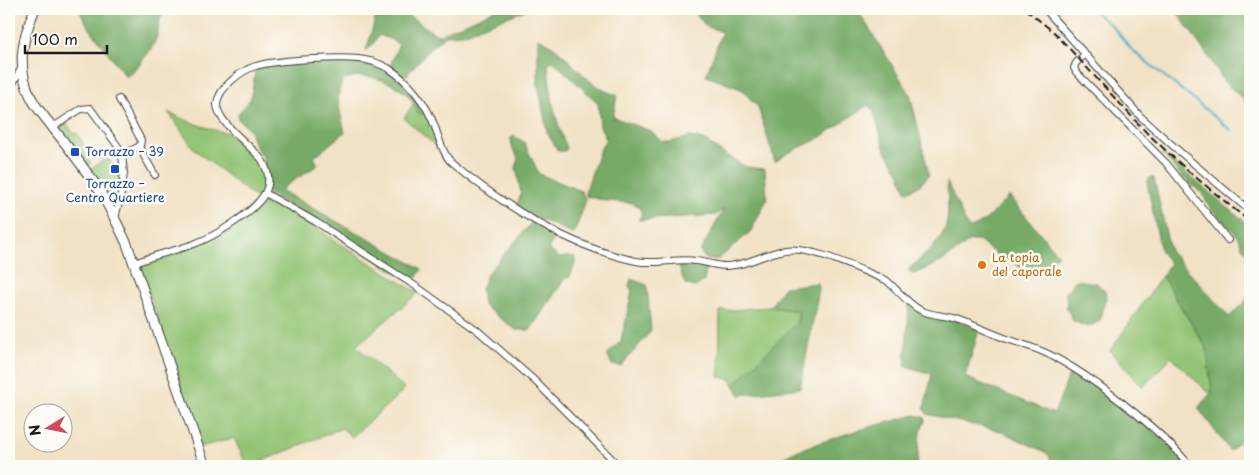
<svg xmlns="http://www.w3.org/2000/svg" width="1259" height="475" font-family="'Playpen Sans',sans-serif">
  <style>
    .green { fill: #93c474; stroke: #587048 }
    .forest { fill: #76aa66; stroke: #496341 }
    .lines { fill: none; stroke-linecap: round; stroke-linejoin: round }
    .stream { stroke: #45a9c4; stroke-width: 2 }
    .street-casing { stroke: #3c3a35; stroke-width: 8 }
    .secondary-casing { stroke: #3c3a35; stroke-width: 11 }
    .street { stroke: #fff; stroke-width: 6 }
    .secondary { stroke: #fff; stroke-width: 9 }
    .rail { stroke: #1c1c1c; stroke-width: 2; stroke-dasharray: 8 4; stroke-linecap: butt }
    .transit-dot { fill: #1a4fb4; stroke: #fdfcf7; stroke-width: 2 }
    .food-dot { fill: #e8710a; stroke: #fdfcf7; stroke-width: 2 }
    .labels { text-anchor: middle; stroke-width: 5; stroke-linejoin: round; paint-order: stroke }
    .transit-label { font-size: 12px; fill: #164399; stroke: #fdfcf7; text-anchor: start }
    .food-label { font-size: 12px; fill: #c56008; stroke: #fdfcf7; text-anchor: start }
  </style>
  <rect width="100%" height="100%" fill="#fdfcf7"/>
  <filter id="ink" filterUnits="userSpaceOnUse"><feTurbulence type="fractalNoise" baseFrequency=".02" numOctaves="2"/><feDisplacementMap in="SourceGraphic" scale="10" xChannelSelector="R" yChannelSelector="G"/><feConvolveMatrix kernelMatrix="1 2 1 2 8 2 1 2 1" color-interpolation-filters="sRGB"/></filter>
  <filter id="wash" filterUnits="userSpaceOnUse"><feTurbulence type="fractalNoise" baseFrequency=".0096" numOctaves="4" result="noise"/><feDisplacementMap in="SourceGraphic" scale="20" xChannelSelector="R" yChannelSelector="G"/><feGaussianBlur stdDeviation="1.12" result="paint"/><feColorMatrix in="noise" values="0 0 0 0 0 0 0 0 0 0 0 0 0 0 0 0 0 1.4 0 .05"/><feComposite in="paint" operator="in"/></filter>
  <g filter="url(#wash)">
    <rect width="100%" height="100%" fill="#f1e2c5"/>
    <path class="green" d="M414,103L416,108L426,112L441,151L404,118Z
      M168,112C183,120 198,125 215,130C219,132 225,132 230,133C234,135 238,140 242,143C258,158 274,179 257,199L194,149Z
      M67,124L74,134L77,133L84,145L81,148L91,163L87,166L60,131V127Z
      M107,157L119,174L116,201L113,203L90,170Z
      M265,196L418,293L356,346L405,389L352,437L342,428L250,466H247L234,438L200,447L141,269V264L143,262L204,242Z
      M1162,276L1207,349L1212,392H1208L1171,357L1143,387L1110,351Z
      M770,307L799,311L797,322L734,385L731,379L719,377L720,311Z"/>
    <path class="forest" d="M78,9H166C157,20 160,27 156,39C153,49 135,71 126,77L88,26Z
      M378,9H399L437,35C446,35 449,27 457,27L497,9H528L463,34L446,35L432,46L405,77L390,66L399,44L390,39L379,35L373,44L366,51Z
      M692,9H857L910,94L928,171L929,175C924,183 915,189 906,192L900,174L884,148L874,112L868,105L818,139L788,153L775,162L758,107L741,89L706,76L722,32L706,26Z
      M1175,9H1250V105L1224,82L1218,71Z
      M538,38C569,50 583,87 617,95L613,117L651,131L663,142H669L691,137L706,141L724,154L746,167L765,169L767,199L751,231L719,259L707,260L700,252L724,209L716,215L638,220L642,214L639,207L632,203L607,201L586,196L585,193L600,149L606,139L600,126L598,103L553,61L548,63C550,92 555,122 567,148L565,151H558L547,132L538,83Z
      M355,61C391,65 406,83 426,112L422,114L417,113C412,89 383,77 360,76C355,76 349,78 344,79C333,96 341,113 345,132L314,157L318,165L282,188V191L422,269L413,283L268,193L263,157L255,146L250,130L238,119V114L251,98L256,68L304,62Z
      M514,136L524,142L539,174L581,191L586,200L574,234L521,211L517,205L521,193L516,168L518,157L512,148L511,138Z
      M1162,153L1250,226V255C1238,246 1244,246 1237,236C1228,222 1207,211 1204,195L1180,175Z
      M1151,177L1154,178L1170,251L1229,317L1250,296V447L1242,439L1230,451L1198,408L1212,392L1207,349L1162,276L1170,263L1161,252L1147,182Z
      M947,182L967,226L970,228C986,224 998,207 1009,196L1058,255L1029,278L1013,260L1005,261L979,241H970L941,262L914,274L908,270C920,259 935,247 943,233C951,218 947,198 947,182Z
      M533,221L557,233L548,249L560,258L568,256L575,257V264L569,278L566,277L530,330H516L483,305L481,289L487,274Z
      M677,262L707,264L704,281L695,287L685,284Z
      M631,279L647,285L651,331L621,366L612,365L607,355L621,341L632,291L629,286Z
      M1076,280L1097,283L1107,294L1100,321L1088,327L1073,321L1067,309L1066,292Z
      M818,283L819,290L800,388L740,395L734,385L797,322L799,311L770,307L784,287Z
      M909,305L958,321L979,330L965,377L1054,414L1072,368L1141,419L1190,466H1050V457L1045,452L1000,431L927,414L924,408L932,374L905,366Z
      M915,415L924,417L925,421L920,433L917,466H765L801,449L855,431Z"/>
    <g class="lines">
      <path class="stream" d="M1091,9L1113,27L1132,50L1231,130"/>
    </g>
  </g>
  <g filter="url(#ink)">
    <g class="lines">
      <defs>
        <path id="street" d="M1045,9L1141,117L1180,152L1250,211
          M1085,54L1076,63L1074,68L1076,72L1166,163L1228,240
          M9,90L22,67
          M119,99L141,140L140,146L122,155
          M53,127L81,109L90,108L120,149L122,155L124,173L121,194L115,218
          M139,147L155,175
          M265,193L316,222L417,287L477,330L535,381L619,466
          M135,263C154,255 174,251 194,244C215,236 254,213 265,193C271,182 268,170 262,160C251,145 217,123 217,104C218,88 242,70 256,66C275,60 351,55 370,61C376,62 382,65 388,68C409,81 427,104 435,127C439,138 442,152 450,161C502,205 569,247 636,261C655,265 676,258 696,261C706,262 716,266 726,266C746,266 765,253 785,250C813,246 859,270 886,280C898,290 906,302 920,310C932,316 945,315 957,319C975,325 992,334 1010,340C1022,344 1035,348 1046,353C1090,374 1160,429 1190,466"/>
        <path id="secondary" d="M35,9C22,38 16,67 31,97C36,108 46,118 53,128C66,144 78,160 90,177C105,197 116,221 127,244L205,466"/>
      </defs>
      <use href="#street" class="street-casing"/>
      <use href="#secondary" class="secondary-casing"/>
      <use href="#street" class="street"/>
      <use href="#secondary" class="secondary"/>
      <path class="rail" d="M1025,9L1055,33L1146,132L1188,171L1250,222"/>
    </g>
  </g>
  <g class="transit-dot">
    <rect x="70" y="147" width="10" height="10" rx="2.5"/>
    <rect x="110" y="164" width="10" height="10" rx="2.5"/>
  </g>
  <circle class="food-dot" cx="982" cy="265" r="5"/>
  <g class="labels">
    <g class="transit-label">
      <text x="85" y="156">Torrazzo – 39</text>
      <text x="115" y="188" text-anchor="middle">Torrazzo –<tspan x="115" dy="14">Centro Quartiere</tspan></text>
    </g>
    <g class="food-label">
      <text x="992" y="262">La topia<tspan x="992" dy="14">del caporale</tspan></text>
    </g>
  </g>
  <rect width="1259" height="475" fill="none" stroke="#fdfcf7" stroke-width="30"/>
  <g transform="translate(48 428) rotate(260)"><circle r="24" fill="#fdfcf7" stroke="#a3a29f"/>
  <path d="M0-4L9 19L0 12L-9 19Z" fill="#d1495b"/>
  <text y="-8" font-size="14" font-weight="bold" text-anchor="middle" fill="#1c1c1c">N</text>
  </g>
  <path d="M25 45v8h82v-8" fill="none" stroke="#1c1c1c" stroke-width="2.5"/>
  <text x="32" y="45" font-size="15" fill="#1c1c1c" stroke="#fdfcf7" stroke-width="4" paint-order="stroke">100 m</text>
</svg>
